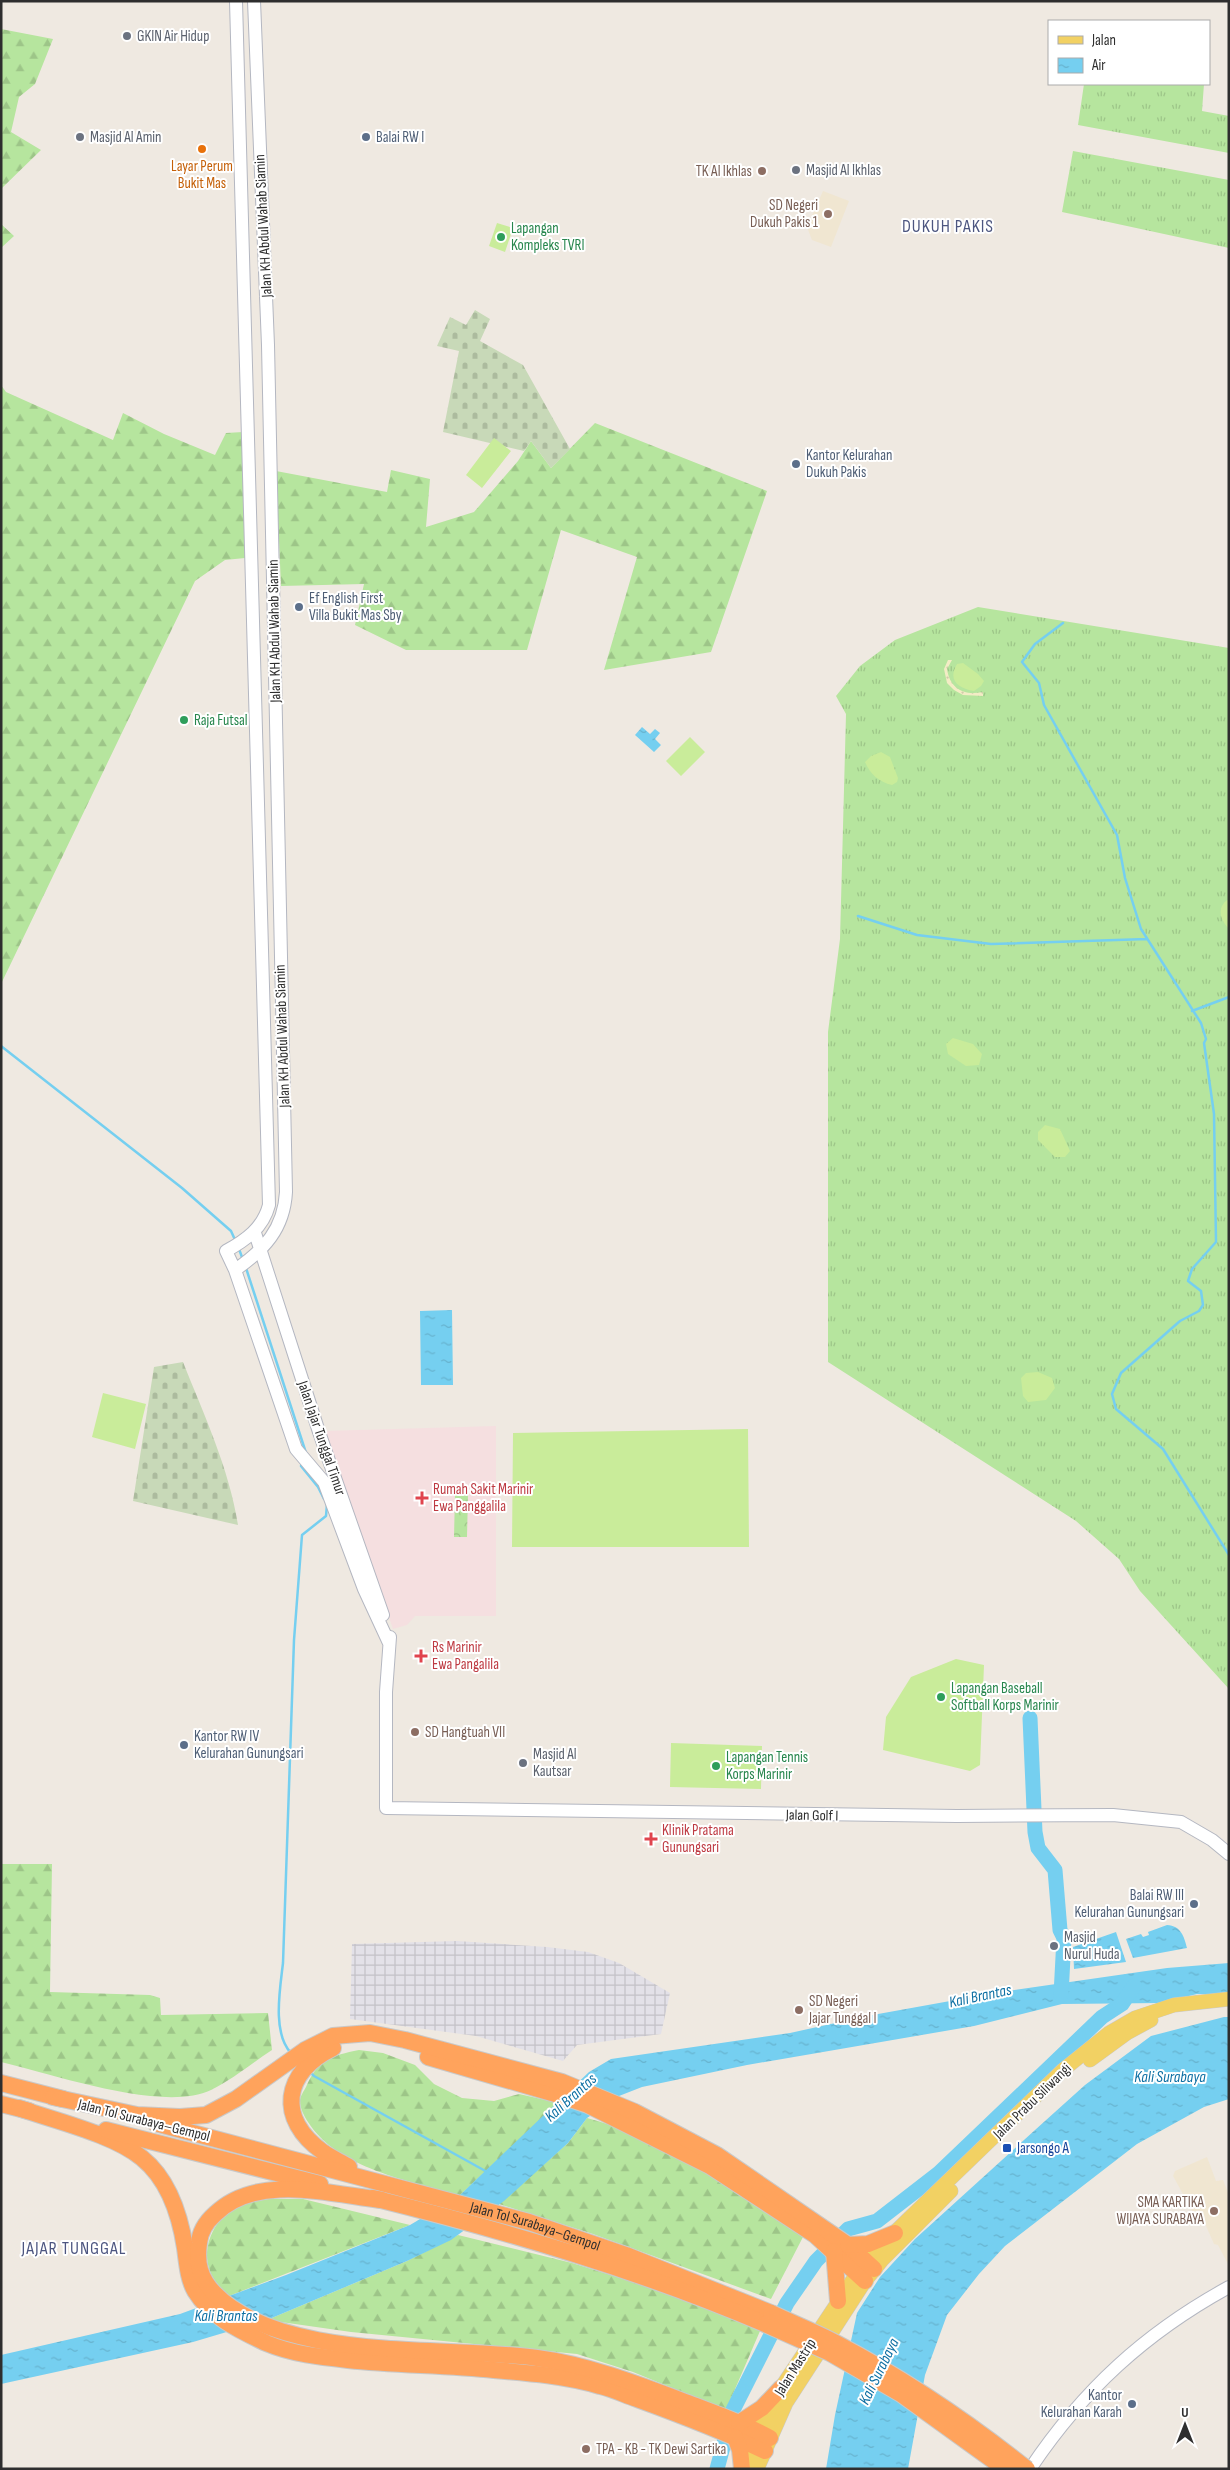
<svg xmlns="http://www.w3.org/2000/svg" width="1230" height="2470" font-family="'Sofia Sans Condensed',sans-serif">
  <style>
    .industrial { fill: url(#industrial-grid) }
    .education { fill: #f0e6d1 }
    .medical { fill: #f5dfe0 }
    .grass { fill: url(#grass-tufts) }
    .forest { fill: url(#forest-firs) }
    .sand { fill: url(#sand-dots) }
    .cemetery { fill: url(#cemetery-stones) }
    .park { fill: url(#park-crowns) }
    .pitch { fill: #c9ec9a }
    .water { fill: url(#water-ripples) }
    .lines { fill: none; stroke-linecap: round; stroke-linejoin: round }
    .stream { stroke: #75cff0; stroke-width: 2.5 }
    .river { stroke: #75cff0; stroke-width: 15 }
    .secondary-casing { stroke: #b4b7c1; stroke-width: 14 }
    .primary-casing { stroke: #c9c9c9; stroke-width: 15 }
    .motorway-casing { stroke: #c9c9c9; stroke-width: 18 }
    .secondary { stroke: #fff; stroke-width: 12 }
    .primary { stroke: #f2d163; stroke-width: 14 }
    .motorway { stroke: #ffa35c; stroke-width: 16 }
    .motorway-bridge-casing { stroke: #c9c9c9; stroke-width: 18; stroke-linecap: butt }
    .motorway-bridge { stroke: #ffa35c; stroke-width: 16 }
    .worship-dot { fill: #6b7280; stroke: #fff; stroke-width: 2 }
    .service-dot { fill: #5c6f8a; stroke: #fff; stroke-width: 2 }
    .food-dot { fill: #e8710a; stroke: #fff; stroke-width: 2 }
    .education-dot { fill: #8d6e63; stroke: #fff; stroke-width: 2 }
    .leisure-dot { fill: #2e9e5b; stroke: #fff; stroke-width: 2 }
    .health-dot { fill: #e0444e; stroke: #fff; stroke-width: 2 }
    .transit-dot { fill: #1a4fb4; stroke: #fff; stroke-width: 2 }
    .labels { text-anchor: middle; stroke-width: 4; stroke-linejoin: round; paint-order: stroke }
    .worship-label { font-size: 15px; fill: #5b616d; stroke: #fff; text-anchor: start }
    .service-label { font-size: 15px; fill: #4e5e75; stroke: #fff; text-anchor: start }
    .food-label { font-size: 15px; fill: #c56008; stroke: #fff }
    .education-label { font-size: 15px; fill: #785e54; stroke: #fff; text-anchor: end }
    .street-label { font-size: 15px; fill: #2e2e2e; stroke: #fff }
    .leisure-label { font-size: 15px; fill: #27864d; stroke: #fff; text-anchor: start }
    .health-label { font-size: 15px; fill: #be3a42; stroke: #fff; text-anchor: start }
    .transit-label { font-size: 15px; fill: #164399; stroke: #fff; text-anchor: start }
    .water-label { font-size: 16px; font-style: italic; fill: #0d6fa3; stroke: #fff }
    .quarter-label { font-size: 18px; letter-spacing: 1px; fill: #4d5680; stroke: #fff }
  </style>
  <defs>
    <pattern id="industrial-grid" width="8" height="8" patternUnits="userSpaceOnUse" patternTransform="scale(1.25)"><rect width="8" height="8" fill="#e3e1e8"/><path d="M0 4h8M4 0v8" fill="none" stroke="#c3c1c7"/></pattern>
    <pattern id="grass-tufts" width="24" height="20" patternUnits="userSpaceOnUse" patternTransform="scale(1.25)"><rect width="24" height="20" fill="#b6e59e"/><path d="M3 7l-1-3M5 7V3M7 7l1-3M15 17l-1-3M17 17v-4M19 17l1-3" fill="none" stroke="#9dc588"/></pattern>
    <pattern id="forest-firs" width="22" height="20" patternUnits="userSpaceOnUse" patternTransform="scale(1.25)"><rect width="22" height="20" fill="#b6e59e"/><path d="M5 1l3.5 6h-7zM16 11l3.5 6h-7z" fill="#9dc588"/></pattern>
    <pattern id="sand-dots" width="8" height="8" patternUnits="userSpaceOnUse" patternTransform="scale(1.25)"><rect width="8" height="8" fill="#f3ecc5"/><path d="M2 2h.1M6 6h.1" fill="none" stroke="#d1cbaa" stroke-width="1.8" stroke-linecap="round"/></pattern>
    <pattern id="cemetery-stones" width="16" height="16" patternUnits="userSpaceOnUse" patternTransform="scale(1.25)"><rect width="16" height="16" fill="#c8d9b8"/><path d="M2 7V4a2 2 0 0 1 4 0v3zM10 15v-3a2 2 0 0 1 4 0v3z" fill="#acbb9e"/></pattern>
    <pattern id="park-crowns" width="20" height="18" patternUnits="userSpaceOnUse" patternTransform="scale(1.25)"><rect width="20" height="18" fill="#b6e59e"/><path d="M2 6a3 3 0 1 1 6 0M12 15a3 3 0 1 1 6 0" fill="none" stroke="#9dc588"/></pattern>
    <pattern id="water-ripples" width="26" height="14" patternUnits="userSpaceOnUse" patternTransform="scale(1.25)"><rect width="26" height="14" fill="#75cff0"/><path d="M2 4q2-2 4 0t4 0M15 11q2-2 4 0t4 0" fill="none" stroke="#66b2ce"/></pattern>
  </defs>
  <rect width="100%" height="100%" fill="#efe9e1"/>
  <path class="industrial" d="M457,1941L547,1947L588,1952L619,1963L670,1993L661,2034L577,2045L563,2061L476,2036L350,2019L352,1944Z"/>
  <path class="education" d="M823,191L849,201L831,247L812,240L807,227Z
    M1207,2157L1216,2181L1223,2180L1229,2195V2266L1218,2245L1214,2244L1199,2210L1193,2212L1173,2176L1175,2171Z"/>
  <path class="medical" d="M496,1426V1616H415L407,1625L393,1629L324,1431Z"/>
  <path class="grass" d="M1084,84H1204L1202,111L1229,116V153L1078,125Z
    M1073,151L1229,180V248L1062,212Z
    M978,607L1229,648V1689L1140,1591L1119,1559L1076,1521L828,1362V1032L840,939L846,714L836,696L860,666L895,640Z"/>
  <path class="forest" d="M1,29L53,39L35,84L19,97L11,132L41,150L1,189Z
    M1,224L14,236L1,248Z
    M1,385L6,392L113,440L123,413L164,434L215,455L226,433L243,432L245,558L225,560L195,581L1,984Z
    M595,423L767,491L711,652L604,670L637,557L561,530L527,650H406L355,625L364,584L281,586L276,471L387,492L391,470L430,479L426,527L474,512L518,461L531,441L551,468Z
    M1,1864H52L50,1992L150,1995L160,1998L161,2015L268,2013L272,2050C252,2063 232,2080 211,2090C163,2113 53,2074 1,2062Z
    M359,2050L383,2053L415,2065L434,2084L462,2098L494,2101L519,2094L559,2103L459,2196C409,2180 338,2169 308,2122C304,2116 300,2108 300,2101C300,2096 304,2091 306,2087C319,2058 331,2056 359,2050Z
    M587,2118C668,2139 735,2191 803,2237L771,2299L593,2234L499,2204L568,2143Z
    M268,2199H303L410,2225L229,2296C221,2288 212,2280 209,2268C201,2244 218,2213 241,2204C249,2201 260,2201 268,2199Z
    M458,2235L572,2263L685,2298L760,2331L726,2410L633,2372L577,2354L351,2332L267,2320L407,2261Z"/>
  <path class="sand" d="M948,660H952L947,669C950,689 964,696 983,692V696L963,695L954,690L947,683L944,669Z"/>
  <path class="cemetery" d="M475,310L490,319L480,341L523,365L570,449L551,468L531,441L524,451L443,432L459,351L437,346L450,317L466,325Z
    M183,1362C204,1415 229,1468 238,1525L133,1501L154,1367Z"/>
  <path class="park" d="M455,1494H468L467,1537H454Z"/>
  <path class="pitch" d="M497,223L513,228L505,252L489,246Z
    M494,438L511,451L482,488L466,475Z
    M963,663L978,674L984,681L981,686L974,691C959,688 947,681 957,664Z
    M690,737L705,752L681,776L666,761Z
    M881,752L890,757L898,778L897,782L892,785C879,782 870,774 865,762L871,756Z
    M1227,900L1229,901V929C1221,920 1216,909 1227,900Z
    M953,1038L973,1044L982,1054L979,1065L966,1066L948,1054L946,1044Z
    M1045,1125L1060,1129L1070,1151L1065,1157H1055L1038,1140V1132Z
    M1038,1372L1052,1378L1055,1388L1046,1400L1028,1402L1023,1396L1021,1378L1026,1373Z
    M103,1393L146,1404L135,1449L92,1437Z
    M748,1429L749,1547H512L513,1433Z
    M956,1659L984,1665L980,1765L970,1771L883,1750L886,1717L911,1677Z
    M671,1743L762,1746L761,1789L670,1787Z"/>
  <path class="water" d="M642,727L650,734L655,729L660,733L655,739L661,745L654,752L635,735Z
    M452,1310L453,1385H421L420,1311Z
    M1167,1925C1181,1926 1184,1936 1187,1948L1133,1958L1126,1939L1141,1934L1143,1937L1149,1935L1148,1932Z
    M1116,1932L1126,1962L1074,1969L1073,1947Z
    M1229,1963V1994H1197L1161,2003L1062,2004L974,2026L747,2065L642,2087L619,2096L587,2118L568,2143L504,2201L451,2240L407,2261L267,2320L193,2342L1,2384V2355L180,2314L286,2275L410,2225L459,2196L589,2072L611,2059L790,2033L867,2016L1000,1992L1167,1968Z
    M1224,2017H1229V2099L1204,2107L1137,2144L1005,2246L979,2274L947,2315L925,2375L908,2469H826L835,2415L857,2313L880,2277L915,2239L1035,2130L1085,2085L1151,2036Z"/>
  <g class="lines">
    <path class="stream" d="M1063,623L1035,644L1022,662L1039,683L1044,705L1117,835L1125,878L1141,929L1201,1023L1206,1039L1204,1043L1214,1114L1216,1242L1192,1269L1188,1281L1201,1291L1203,1305L1199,1311L1180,1321L1121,1373L1112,1394L1116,1409L1163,1449L1229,1555
      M858,916L917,935L991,944L1147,939
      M1192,1011L1229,997
      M1,1046L182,1188L231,1231L236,1242
      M239,1249L243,1260
      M246,1268L306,1453
      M303,1462L301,1466L318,1487L324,1499
      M291,2053C272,2033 280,1989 283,1963L294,1640L302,1535L326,1516L327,1504
      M309,2071L314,2076L489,2173"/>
    <path class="river" d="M1030,1718L1035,1832L1038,1848L1055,1870L1060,1930L1064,1938L1061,1995
      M717,2469L733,2410L787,2303L816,2261L848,2229L877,2221L939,2173L1102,2017L1122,2004L1134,1986"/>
    <defs>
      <path id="secondary" d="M236,1L269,1205C263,1228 246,1240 226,1251L235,1270L296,1449L324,1482L364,1589L389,1643
        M255,1233L319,1432L383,1615
        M235,1270C264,1250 284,1229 286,1192L268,345L254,1
        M390,1637L386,1692V1808L957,1816L1113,1815L1181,1822L1212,1840L1229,1854
        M1030,2469C1083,2390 1145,2333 1229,2287"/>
      <path id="primary" d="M1090,2060L1127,2033L1151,2020
        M744,2469L758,2431L781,2388L866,2260L1063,2070L1109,2033L1135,2018L1174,2005L1229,1999
        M757,2469L786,2403L865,2281L882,2260L951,2191"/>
      <g id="motorway">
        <path d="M333,2048C283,2072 276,2119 323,2152C331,2158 341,2162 349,2167"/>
        <path d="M428,2057L552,2093L588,2105L710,2166L815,2235L865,2281"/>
        <path d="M1,2083L63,2099"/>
        <path d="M53,2097L137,2115L180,2117L206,2115L236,2099L305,2050L333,2036L370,2033L405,2040L562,2082L635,2112L717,2155L848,2245L874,2269"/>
        <path d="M1,2104L29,2111"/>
        <path d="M19,2108C55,2121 113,2134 142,2158C169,2180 180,2215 185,2248C187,2262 188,2279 195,2291C211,2317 239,2330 266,2343C292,2354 320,2357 348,2360C397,2365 446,2365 494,2370C530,2373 566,2376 600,2386C613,2389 625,2395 637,2399C681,2415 723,2431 765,2451"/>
        <path id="s1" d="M155,2123L529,2222L626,2255L771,2313"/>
        <path d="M106,2130L320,2184"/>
        <path d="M373,2198C506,2231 639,2270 765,2324"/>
        <path d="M382,2200C330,2194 257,2173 215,2214C206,2222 200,2231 199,2243C196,2263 200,2278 214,2293C282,2363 445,2345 537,2358C589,2365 640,2385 688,2403C716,2414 744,2423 770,2438"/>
        <path d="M848,2245L868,2244L895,2233"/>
        <path d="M834,2251L838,2301"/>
        <path d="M739,2423L762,2408L781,2388"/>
        <path d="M735,2437L740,2450L742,2469"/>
      </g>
    </defs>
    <use href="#secondary" class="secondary-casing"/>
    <use href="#primary" class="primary-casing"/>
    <use href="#motorway" class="motorway-casing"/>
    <use href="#secondary" class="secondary"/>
    <use href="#primary" class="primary"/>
    <use href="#motorway" class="motorway"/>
    <defs>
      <path id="motorway-bridge" d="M771,2313C792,2323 815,2332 836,2343C903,2378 968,2422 1027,2469
        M765,2324L830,2353L901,2394L1005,2469"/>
    </defs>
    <use href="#motorway-bridge" class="motorway-bridge-casing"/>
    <use href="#motorway-bridge" class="motorway-bridge"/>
  </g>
  <g class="worship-dot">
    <circle cx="127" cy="36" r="5"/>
    <circle cx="80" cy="137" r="5"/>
    <circle cx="796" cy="170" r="5"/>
    <circle cx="523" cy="1763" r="5"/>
    <circle cx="1054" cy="1946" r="5"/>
  </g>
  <g class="service-dot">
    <circle cx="366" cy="137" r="5"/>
    <circle cx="796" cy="464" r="5"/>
    <circle cx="299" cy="607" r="5"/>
    <circle cx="184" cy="1745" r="5"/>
    <circle cx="1194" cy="1904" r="5"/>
    <circle cx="1132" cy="2404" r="5"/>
  </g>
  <circle class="food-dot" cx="202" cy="149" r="5"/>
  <g class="education-dot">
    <circle cx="762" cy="171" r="5"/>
    <circle cx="828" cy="214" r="5"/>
    <circle cx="415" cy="1732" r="5"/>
    <circle cx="799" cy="2010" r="5"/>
    <circle cx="1214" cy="2211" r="5"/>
    <circle cx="586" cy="2449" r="5"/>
  </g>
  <g class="leisure-dot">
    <circle cx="501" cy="237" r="5"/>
    <circle cx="184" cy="720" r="5"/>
    <circle cx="941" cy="1697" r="5"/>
    <circle cx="716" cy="1766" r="5"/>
  </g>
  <g class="health-dot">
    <path d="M419.5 1490.5h5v5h5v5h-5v5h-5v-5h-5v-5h5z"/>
    <path d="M418.5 1648.5h5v5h5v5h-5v5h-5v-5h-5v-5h5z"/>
    <path d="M648.5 1831.5h5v5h5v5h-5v5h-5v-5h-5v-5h5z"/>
  </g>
  <rect class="transit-dot" x="1002" y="2143" width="10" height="10" rx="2.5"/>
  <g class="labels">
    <g class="worship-label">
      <text x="137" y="41">GKIN Air Hidup</text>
      <text x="90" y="142">Masjid Al Amin</text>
      <text x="806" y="175">Masjid Al Ikhlas</text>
      <text x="533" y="1759">Masjid Al<tspan x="533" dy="17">Kautsar</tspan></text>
      <text x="1064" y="1942">Masjid<tspan x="1064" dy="17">Nurul Huda</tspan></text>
    </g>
    <g class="service-label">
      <text x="376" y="142">Balai RW I</text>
      <text x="806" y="460">Kantor Kelurahan<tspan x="806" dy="17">Dukuh Pakis</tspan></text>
      <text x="309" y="603">Ef English First<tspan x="309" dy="17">Villa Bukit Mas Sby</tspan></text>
      <text x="194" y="1741">Kantor RW IV<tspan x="194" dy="17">Kelurahan Gunungsari</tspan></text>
      <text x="1184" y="1900" text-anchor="end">Balai RW III<tspan x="1184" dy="17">Kelurahan Gunungsari</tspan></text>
      <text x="1122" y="2400" text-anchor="end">Kantor<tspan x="1122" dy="17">Kelurahan Karah</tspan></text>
    </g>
    <g class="food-label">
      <text x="202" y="171">Layar Perum<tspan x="202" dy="17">Bukit Mas</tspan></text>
    </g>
    <g class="education-label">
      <text x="752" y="176">TK Al Ikhlas</text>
      <text x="818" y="210">SD Negeri<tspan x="818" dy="17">Dukuh Pakis 1</tspan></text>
      <text x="425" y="1737" text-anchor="start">SD Hangtuah VII</text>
      <text x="809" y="2006" text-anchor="start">SD Negeri<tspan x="809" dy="17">Jajar Tunggal I</tspan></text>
      <text x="1204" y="2207">SMA KARTIKA<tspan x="1204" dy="17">WIJAYA SURABAYA</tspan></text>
      <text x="596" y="2454" text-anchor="start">TPA - KB - TK Dewi Sartika</text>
    </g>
    <g class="street-label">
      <text transform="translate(263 226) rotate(-93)" y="5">Jalan KH Abdul Wahab Siamin</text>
      <text transform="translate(274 631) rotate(-91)" y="5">Jalan KH Abdul Wahab Siamin</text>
      <text transform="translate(282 1036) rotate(-92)" y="5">Jalan KH Abdul Wahab Siamin</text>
      <text transform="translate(322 1438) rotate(71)" y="5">Jalan Jajar Tunggal Timur</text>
      <text transform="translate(812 1815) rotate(1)" y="5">Jalan Golf I</text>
      <text transform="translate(1032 2101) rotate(-44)" y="5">Jalan Prabu Siliwangi</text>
      <text transform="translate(144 2120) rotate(14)" y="5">Jalan Tol Surabaya–Gempol</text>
      <text dy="5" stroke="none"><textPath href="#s1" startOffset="394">Jalan Tol Surabaya–Gempol</textPath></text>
      <text transform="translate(795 2367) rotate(-58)" y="5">Jalan Mastrip</text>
    </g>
    <g class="leisure-label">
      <text x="511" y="233">Lapangan<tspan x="511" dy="17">Kompleks TVRI</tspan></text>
      <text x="194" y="725">Raja Futsal</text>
      <text x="951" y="1693">Lapangan Baseball<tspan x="951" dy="17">Softball Korps Marinir</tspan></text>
      <text x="726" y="1762">Lapangan Tennis<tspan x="726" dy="17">Korps Marinir</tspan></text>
    </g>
    <g class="health-label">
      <text x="433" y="1494">Rumah Sakit Marinir<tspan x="433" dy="17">Ewa Panggalila</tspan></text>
      <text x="432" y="1652">Rs Marinir<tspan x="432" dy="17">Ewa Pangalila</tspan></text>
      <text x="662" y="1835">Klinik Pratama<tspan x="662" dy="17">Gunungsari</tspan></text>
    </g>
    <g class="transit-label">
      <text x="1017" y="2153">Jarsongo A</text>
    </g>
    <g class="water-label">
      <text transform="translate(980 1995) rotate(-12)" y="6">Kali Brantas</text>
      <text x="1170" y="2082">Kali Surabaya</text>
      <text transform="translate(570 2097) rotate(-42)" y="6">Kali Brantas</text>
      <text x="226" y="2321">Kali Brantas</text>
      <text transform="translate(878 2371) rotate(-64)" y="6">Kali Surabaya</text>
    </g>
    <g class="quarter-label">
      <text x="948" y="232">DUKUH PAKIS</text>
      <text x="74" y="2254">JAJAR TUNGGAL</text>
    </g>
  </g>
  <rect width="1230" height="2470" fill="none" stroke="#2e2e2e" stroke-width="5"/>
  <rect x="1048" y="20" width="162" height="65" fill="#ffffff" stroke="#ababab"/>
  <rect x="1058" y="36" width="25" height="8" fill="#f2d163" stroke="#ababab"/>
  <text x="1092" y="45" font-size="15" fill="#2e2e2e">Jalan</text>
  <rect x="1058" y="58" width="25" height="15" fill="url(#water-ripples)" stroke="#ababab"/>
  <text x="1092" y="70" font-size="15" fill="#2e2e2e">Air</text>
  <g transform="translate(1185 2425)" stroke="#ffffff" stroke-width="4" paint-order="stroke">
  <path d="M0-4L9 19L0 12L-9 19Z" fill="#2e2e2e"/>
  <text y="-8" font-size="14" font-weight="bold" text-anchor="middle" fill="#2e2e2e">U</text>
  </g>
</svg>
